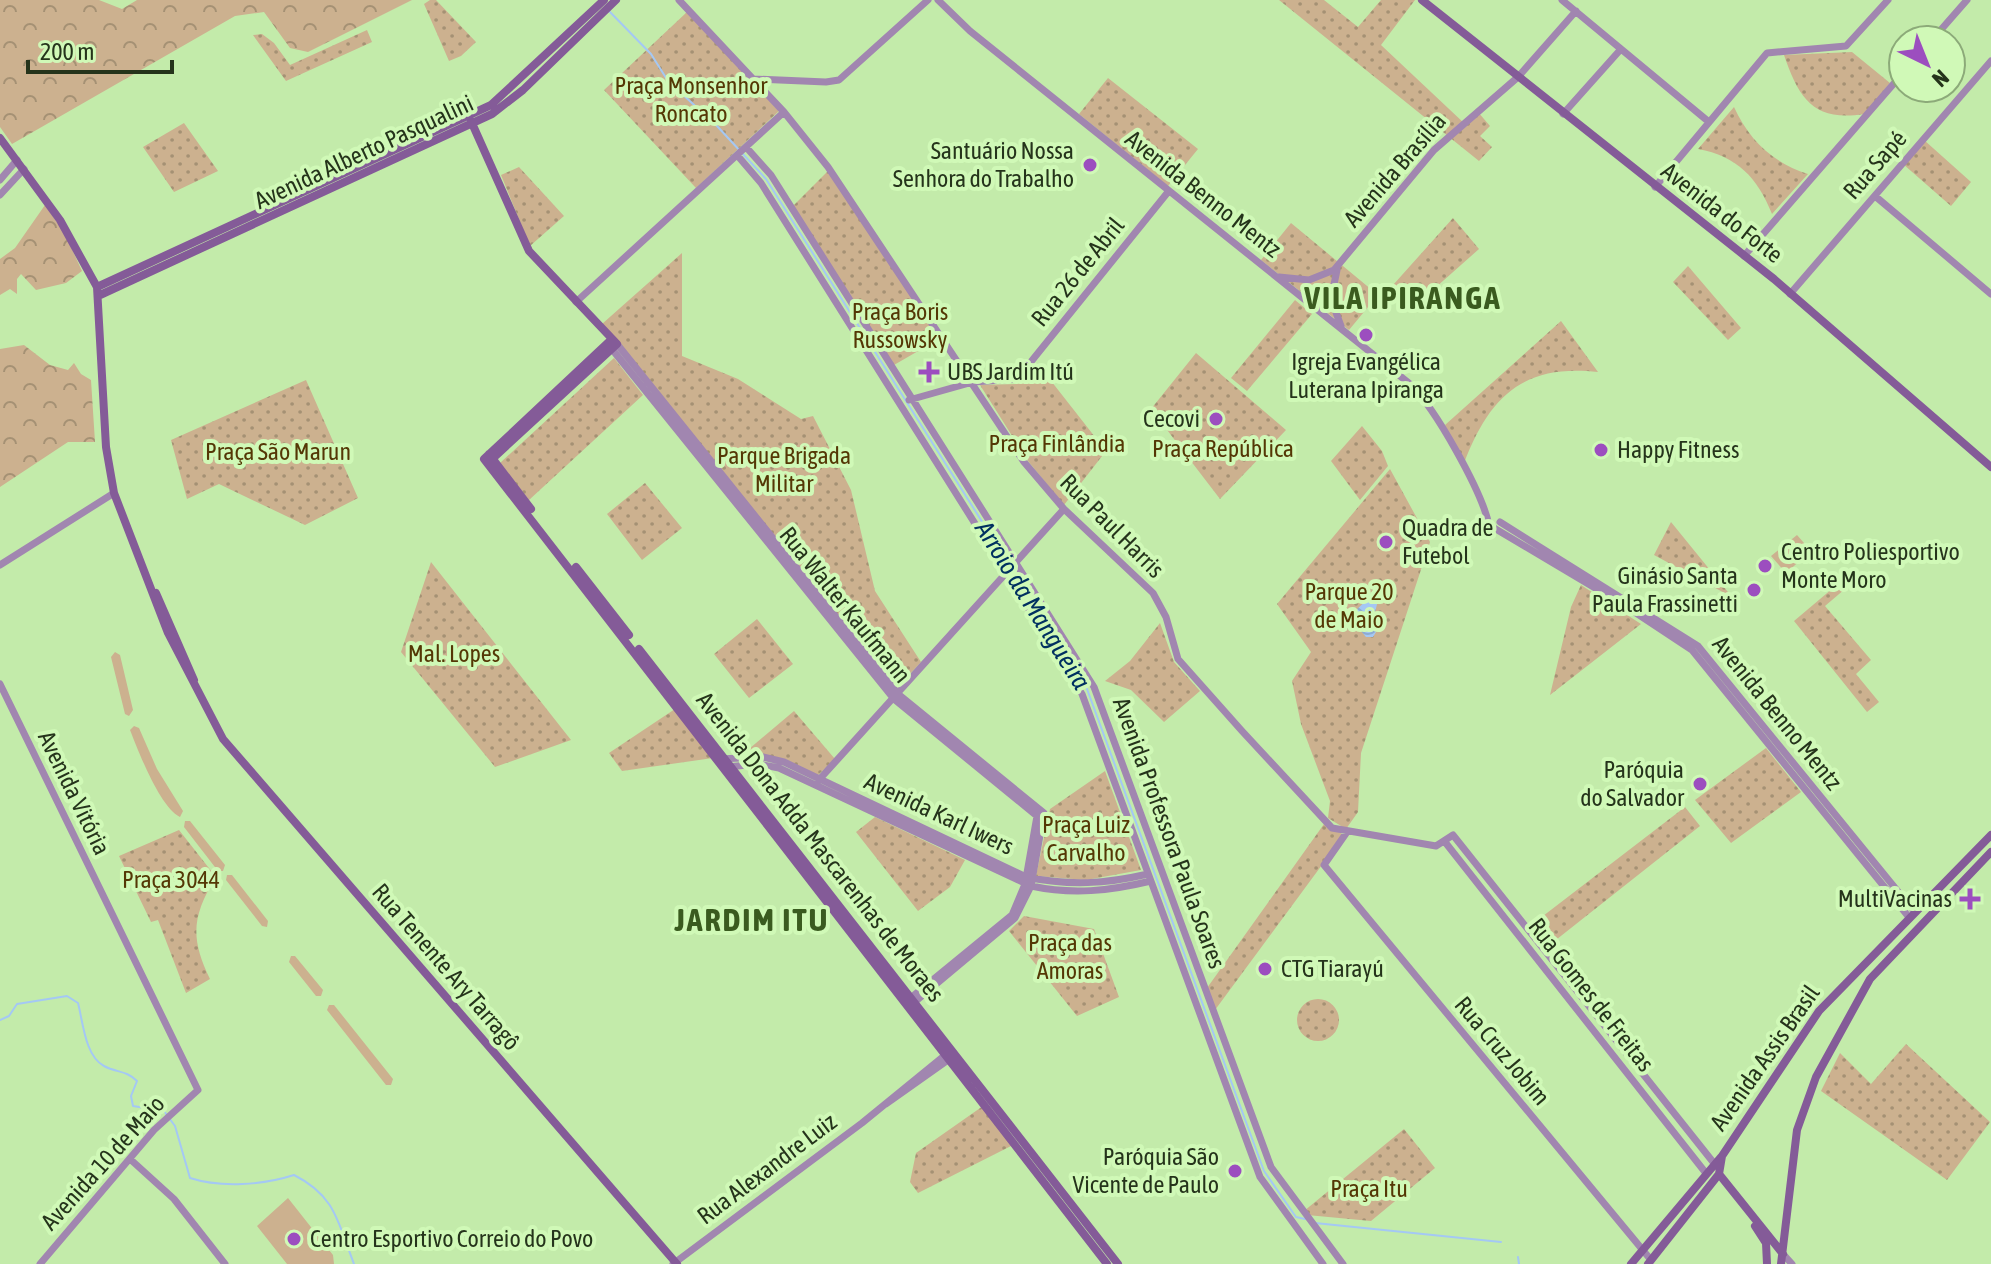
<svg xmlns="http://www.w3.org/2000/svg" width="1991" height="1264" font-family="'Asap Condensed',sans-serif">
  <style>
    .green { fill: #ccb18f }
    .forest { fill: url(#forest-crowns) }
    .park { fill: url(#park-dots) }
    .water { fill: url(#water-waves) }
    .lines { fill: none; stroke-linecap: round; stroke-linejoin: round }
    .stream { stroke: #a4c8f4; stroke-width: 2 }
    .tertiary { stroke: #a186b0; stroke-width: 7 }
    .secondary { stroke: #845b98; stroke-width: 8 }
    .poi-dot { fill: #9c4ebf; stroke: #d0f9b7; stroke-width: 3 }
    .labels { text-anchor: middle; stroke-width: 8; stroke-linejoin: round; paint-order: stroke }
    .park-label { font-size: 24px; fill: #543705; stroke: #d0f9b7 }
    .poi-label { font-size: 24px; fill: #25341b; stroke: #d0f9b7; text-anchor: end }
    .street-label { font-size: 24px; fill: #25341b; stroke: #d0f9b7 }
    .water-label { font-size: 26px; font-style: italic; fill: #003060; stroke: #d0f9b7 }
    .district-label { font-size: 32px; font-weight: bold; letter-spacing: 2px; fill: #3a5b1f; stroke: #d0f9b7 }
  </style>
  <defs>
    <pattern id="forest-crowns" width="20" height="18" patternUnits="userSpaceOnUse" patternTransform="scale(2)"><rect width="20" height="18" fill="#ccb18f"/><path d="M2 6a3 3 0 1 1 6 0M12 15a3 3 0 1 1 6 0" fill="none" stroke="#a59174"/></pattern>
    <pattern id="park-dots" width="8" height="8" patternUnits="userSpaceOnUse" patternTransform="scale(2)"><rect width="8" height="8" fill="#ccb18f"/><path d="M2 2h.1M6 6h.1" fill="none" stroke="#a59174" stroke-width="1.8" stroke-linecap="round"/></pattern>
    <pattern id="water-waves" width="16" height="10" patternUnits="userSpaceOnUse" patternTransform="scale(2)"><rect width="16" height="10" fill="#a4c8f4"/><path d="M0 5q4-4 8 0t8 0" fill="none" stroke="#8dacd1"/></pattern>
  </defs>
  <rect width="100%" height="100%" fill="#c3ebaa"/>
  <path class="green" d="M1797,535L1811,551L1786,573L1771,556Z
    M115,652L120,655L133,710L129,716L125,714L111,657Z
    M134,726L139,728L157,769L183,811L180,817C160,807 139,753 130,730Z
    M185,821H190L225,865L223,871H218L184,827Z
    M227,875H232L268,921L267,927L262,926L226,880Z
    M291,956H295L323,990L321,996H316L289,962Z
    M329,1005H334L393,1079L391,1085H386L327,1010Z
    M288,1198L333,1255L334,1264H287L257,1226Z"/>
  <path class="forest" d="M0,0H99L122,9L137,0H412L308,52L290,48L264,12L235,16L12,144L0,127Z
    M45,205L65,234L82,271L66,283L36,290L21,274L17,279V294L10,289L0,295V306V259L15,248Z
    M24,345L50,365L68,370L74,363L81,374L91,380L95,442H68L0,487V349Z"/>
  <path class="park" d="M430,0H436L476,42L461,56L449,61L424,4Z
    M1279,0H1324L1358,27L1381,0H1415L1381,45L1465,124L1478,112L1490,126L1480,136L1492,147L1479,161Z
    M687,12L779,111L696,188L604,90Z
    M367,30L372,42L286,81L253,35L262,34L274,43L290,65Z
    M1852,52L1890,83L1864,114C1814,122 1799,99 1784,55Z
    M1108,78L1198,149L1168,186L1079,114Z
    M1734,107C1749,140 1773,163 1808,174L1772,214C1758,178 1737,156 1698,149Z
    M184,123L218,171L174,192L143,147Z
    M1924,140L1971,182L1951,206L1903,164Z
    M519,167L564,216L530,246L501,175Z
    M828,171L939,339L894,365L792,207Z
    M1453,218L1479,249L1408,312L1385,294Z
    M1291,223L1378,295L1349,330L1261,260Z
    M682,253V356L738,379L801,419L813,416L851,490L875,591L921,662L896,689L602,324Z
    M1688,266L1741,328L1728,340L1673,282Z
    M1295,300L1312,314L1247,391L1231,378Z
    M1561,321L1598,372C1524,364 1490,395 1464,463L1445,425Z
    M1196,353L1286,430L1220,499L1151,409Z
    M614,358L643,395L529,500L500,463Z
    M1037,363L1106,451L1064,505L1028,461L980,385L1017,384Z
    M306,380L358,498L305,525L219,484L187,499L171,440Z
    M1362,426L1382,451L1388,466L1360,500L1331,461Z
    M1390,469L1430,542L1361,753L1358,812L1346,829L1328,818L1330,801L1301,724L1292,681L1311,652L1277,604Z
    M645,483L682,528L642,560L607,514Z
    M1671,522L1732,597L1654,555Z
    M431,562L571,740L495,767L401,652Z
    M1839,583L1845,589L1825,606L1871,660L1856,674L1879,702L1867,712L1794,621Z
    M1581,585L1641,624L1550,695L1571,607Z
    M757,619L793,664L749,698L714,654Z
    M1160,623L1174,662L1200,691L1164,722L1131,690L1105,681L1130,661Z
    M675,709L713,758L622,771L609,753Z
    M794,711L835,759L817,776L785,759L743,754Z
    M1766,748L1801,792L1731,843L1695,800Z
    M1105,771L1141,870L1086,880L1036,876L1050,809Z
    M1685,807L1700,826L1547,947L1530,926Z
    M875,817L965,860L950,887L918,911L856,832Z
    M1324,824L1344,835L1215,1010L1207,988Z
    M179,830L216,877C192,916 190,938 210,979L186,993L158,920L151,922L119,856Z
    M1024,916L1094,929L1119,997L1077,1016L1009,931Z
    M1297 1020a21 21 0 1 1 42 0a21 21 0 1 1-42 0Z
    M1906,1044L1990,1122L1947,1180L1821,1091L1840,1053L1871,1084Z
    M983,1106L1013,1145L918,1193L910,1182L916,1153Z
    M1404,1129L1435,1168L1371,1221L1307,1215L1304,1211Z"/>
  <path class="water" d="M1373,594L1378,600L1373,621L1376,632L1373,637H1366L1355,624L1353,613Z"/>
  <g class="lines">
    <path class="stream" d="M610,12L651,54L668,81L717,126L766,179L1010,566
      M1013,572L1087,689L1264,1171L1296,1217L1305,1219
      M0,1020L9,1016L17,1004L67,996L78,1003C83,1022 85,1056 104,1066C117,1073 126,1070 137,1081L131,1096L133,1106L164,1111L175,1126L190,1178C221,1188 263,1185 294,1175C336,1196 338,1223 354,1264
      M1315,1223L1501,1242
      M1518,1257L1519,1264"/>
    <path class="tertiary" d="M679,0L784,112L828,167L1024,462L1064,509L1153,593L1166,617L1178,659L1242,731L1332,828L1436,846L1453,835L1713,1162
      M938,0L970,31L1410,384C1436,409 1482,492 1489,525L1627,607L1692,650L1908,916
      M1562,0L1709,122
      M1932,40L1967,0
      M753,79L826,82L839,80L928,0
      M1563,114L1621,49
      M746,147L771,175L1094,687L1271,1167L1343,1264
      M737,155L761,183L1082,694L1260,1177L1323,1264
      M0,180L17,160
      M1655,187L1767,53L1846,46L1888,0
      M0,195L24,169
      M1875,196L1991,294
      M1744,256L1903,73
      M1337,270L1331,299L1341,326
      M1279,277L1309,280L1334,270L1434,150L1518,77L1576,11
      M1790,294L1991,61
      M576,302L784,112
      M617,344L898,694L1044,813L1031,886L1015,918L911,1005
      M611,348L894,699L1037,816L1025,884L1012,915L907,1001
      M909,400L973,382L1017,379L1168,192
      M1500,522L1698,646L1913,910
      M0,565L114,493
      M0,684L198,1090L154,1130L40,1264
      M719,759L763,757L784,762L1026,877C1070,886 1105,884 1148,874
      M727,767L758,764L779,768L1031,886C1073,895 1109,891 1151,881
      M818,781L1064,509
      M1347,832L1324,865L1651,1260
      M1445,842L1705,1172
      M886,1104L951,1058
      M130,1159L174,1199L225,1264
      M1783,1254L1792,1264
      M673,1264L862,1123L949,1052"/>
    <path class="secondary" d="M1422,0L1774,279L1991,467
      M471,121L529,251L617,344L490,461
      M0,138L60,220L97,287L106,447L114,493L168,633L223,739L677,1264
      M97,287L491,105L604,0
      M98,296L492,114L523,90L616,0
      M612,339L484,459L1107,1264
      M489,454L531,509
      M576,567L629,635
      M156,593L194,680
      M639,649L1118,1264
      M1719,1174L1722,1156L1819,1011L1991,835
      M1719,1174L1783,1254
      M1755,1226L1766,1243L1767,1264
      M1631,1264L1721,1157
      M1648,1264L1719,1174
      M1781,1264L1797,1130L1816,1077L1870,979L1991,852"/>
  </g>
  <g class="poi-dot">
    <circle cx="1090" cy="165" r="8"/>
    <circle cx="1366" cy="335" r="8"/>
    <path d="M925 360h8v8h8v8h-8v8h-8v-8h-8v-8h8z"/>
    <circle cx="1216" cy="419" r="8"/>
    <circle cx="1601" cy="450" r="8"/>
    <circle cx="1386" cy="542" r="8"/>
    <circle cx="1765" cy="566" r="8"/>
    <circle cx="1754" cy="590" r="8"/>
    <circle cx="1700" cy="784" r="8"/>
    <path d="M1966 887h8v8h8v8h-8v8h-8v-8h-8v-8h8z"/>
    <circle cx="1265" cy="969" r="8"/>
    <circle cx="1235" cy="1171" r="8"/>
    <circle cx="294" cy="1239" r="8"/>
  </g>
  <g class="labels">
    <g class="park-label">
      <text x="691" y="94">Praça Monsenhor<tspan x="691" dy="28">Roncato</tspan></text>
      <text x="900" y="320">Praça Boris<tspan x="900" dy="28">Russowsky</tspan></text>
      <text x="1057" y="452">Praça Finlândia</text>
      <text x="1223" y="457">Praça República</text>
      <text x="278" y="460">Praça São Marun</text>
      <text x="784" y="464">Parque Brigada<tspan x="784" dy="28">Militar</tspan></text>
      <text x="1349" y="600">Parque 20<tspan x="1349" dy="28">de Maio</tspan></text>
      <text x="454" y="662">Mal. Lopes</text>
      <text x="1086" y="833">Praça Luiz<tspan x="1086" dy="28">Carvalho</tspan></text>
      <text x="171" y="888">Praça 3044</text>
      <text x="1070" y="951">Praça das<tspan x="1070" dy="28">Amoras</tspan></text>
      <text x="1369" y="1197">Praça Itu</text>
    </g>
    <g class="poi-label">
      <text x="1074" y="159">Santuário Nossa<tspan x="1074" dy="28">Senhora do Trabalho</tspan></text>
      <text x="1366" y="370" text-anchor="middle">Igreja Evangélica<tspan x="1366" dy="28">Luterana Ipiranga</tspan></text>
      <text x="947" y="380" text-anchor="start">UBS Jardim Itú</text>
      <text x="1200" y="427">Cecovi</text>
      <text x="1617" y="458" text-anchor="start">Happy Fitness</text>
      <text x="1402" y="536" text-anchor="start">Quadra de<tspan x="1402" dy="28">Futebol</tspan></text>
      <text x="1781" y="560" text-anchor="start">Centro Poliesportivo<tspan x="1781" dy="28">Monte Moro</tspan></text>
      <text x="1738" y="584">Ginásio Santa<tspan x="1738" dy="28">Paula Frassinetti</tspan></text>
      <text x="1684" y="778">Paróquia<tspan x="1684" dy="28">do Salvador</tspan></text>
      <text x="1952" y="907">MultiVacinas</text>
      <text x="1281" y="977" text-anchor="start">CTG Tiarayú</text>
      <text x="1219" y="1165">Paróquia São<tspan x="1219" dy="28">Vicente de Paulo</tspan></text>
      <text x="310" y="1247" text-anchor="start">Centro Esportivo Correio do Povo</text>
    </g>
    <g class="street-label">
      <text transform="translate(364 152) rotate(-25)" y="8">Avenida Alberto Pasqualini</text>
      <text transform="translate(1875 165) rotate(-49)" y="8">Rua Sapé</text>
      <text transform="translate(1395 170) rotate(-49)" y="8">Avenida Brasília</text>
      <text transform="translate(1203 194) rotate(38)" y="8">Avenida Benno Mentz</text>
      <text transform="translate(1722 213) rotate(38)" y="8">Avenida do Forte</text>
      <text transform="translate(1078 272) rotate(-51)" y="8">Rua 26 de Abril</text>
      <text transform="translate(1112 526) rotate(45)" y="8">Rua Paul Harris</text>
      <text transform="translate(845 605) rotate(51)" y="8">Rua Walter Kaufmann</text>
      <text transform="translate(1777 713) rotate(51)" y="8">Avenida Benno Mentz</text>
      <text transform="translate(74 793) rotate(64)" y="8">Avenida Vitória</text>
      <text transform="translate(939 814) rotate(25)" y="8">Avenida Karl Iwers</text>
      <text transform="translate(1169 833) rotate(70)" y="8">Avenida Professora Paula Soares</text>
      <text transform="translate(820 847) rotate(52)" y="8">Avenida Dona Adda Mascarenhas de Moraes</text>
      <text transform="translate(446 967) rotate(49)" y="8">Rua Tenente Ary Tarragô</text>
      <text transform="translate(1591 995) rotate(52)" y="8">Rua Gomes de Freitas</text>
      <text transform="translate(1502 1051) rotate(50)" y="8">Rua Cruz Jobim</text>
      <text transform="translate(1765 1058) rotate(-55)" y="8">Avenida Assis Brasil</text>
      <text transform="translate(103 1163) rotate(-48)" y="8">Avenida 10 de Maio</text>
      <text transform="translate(767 1169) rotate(-37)" y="8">Rua Alexandre Luiz</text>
    </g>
    <g class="water-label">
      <text transform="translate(1033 605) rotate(58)" y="9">Arroio da Mangueira</text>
    </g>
    <g class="district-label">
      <text x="1403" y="309">VILA IPIRANGA</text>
      <text x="752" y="931">JARDIM ITU</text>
    </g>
  </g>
  <g transform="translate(1927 64) rotate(137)"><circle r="38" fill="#d0f9b7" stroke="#8caa79" stroke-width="2"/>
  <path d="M0-6L14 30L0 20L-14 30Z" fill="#9c4ebf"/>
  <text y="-12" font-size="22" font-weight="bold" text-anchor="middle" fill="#25341b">N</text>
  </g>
  <path d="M28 60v12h144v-12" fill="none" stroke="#25341b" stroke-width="4"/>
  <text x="40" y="60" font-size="24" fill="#25341b" stroke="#d0f9b7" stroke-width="6" paint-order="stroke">200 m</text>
</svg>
